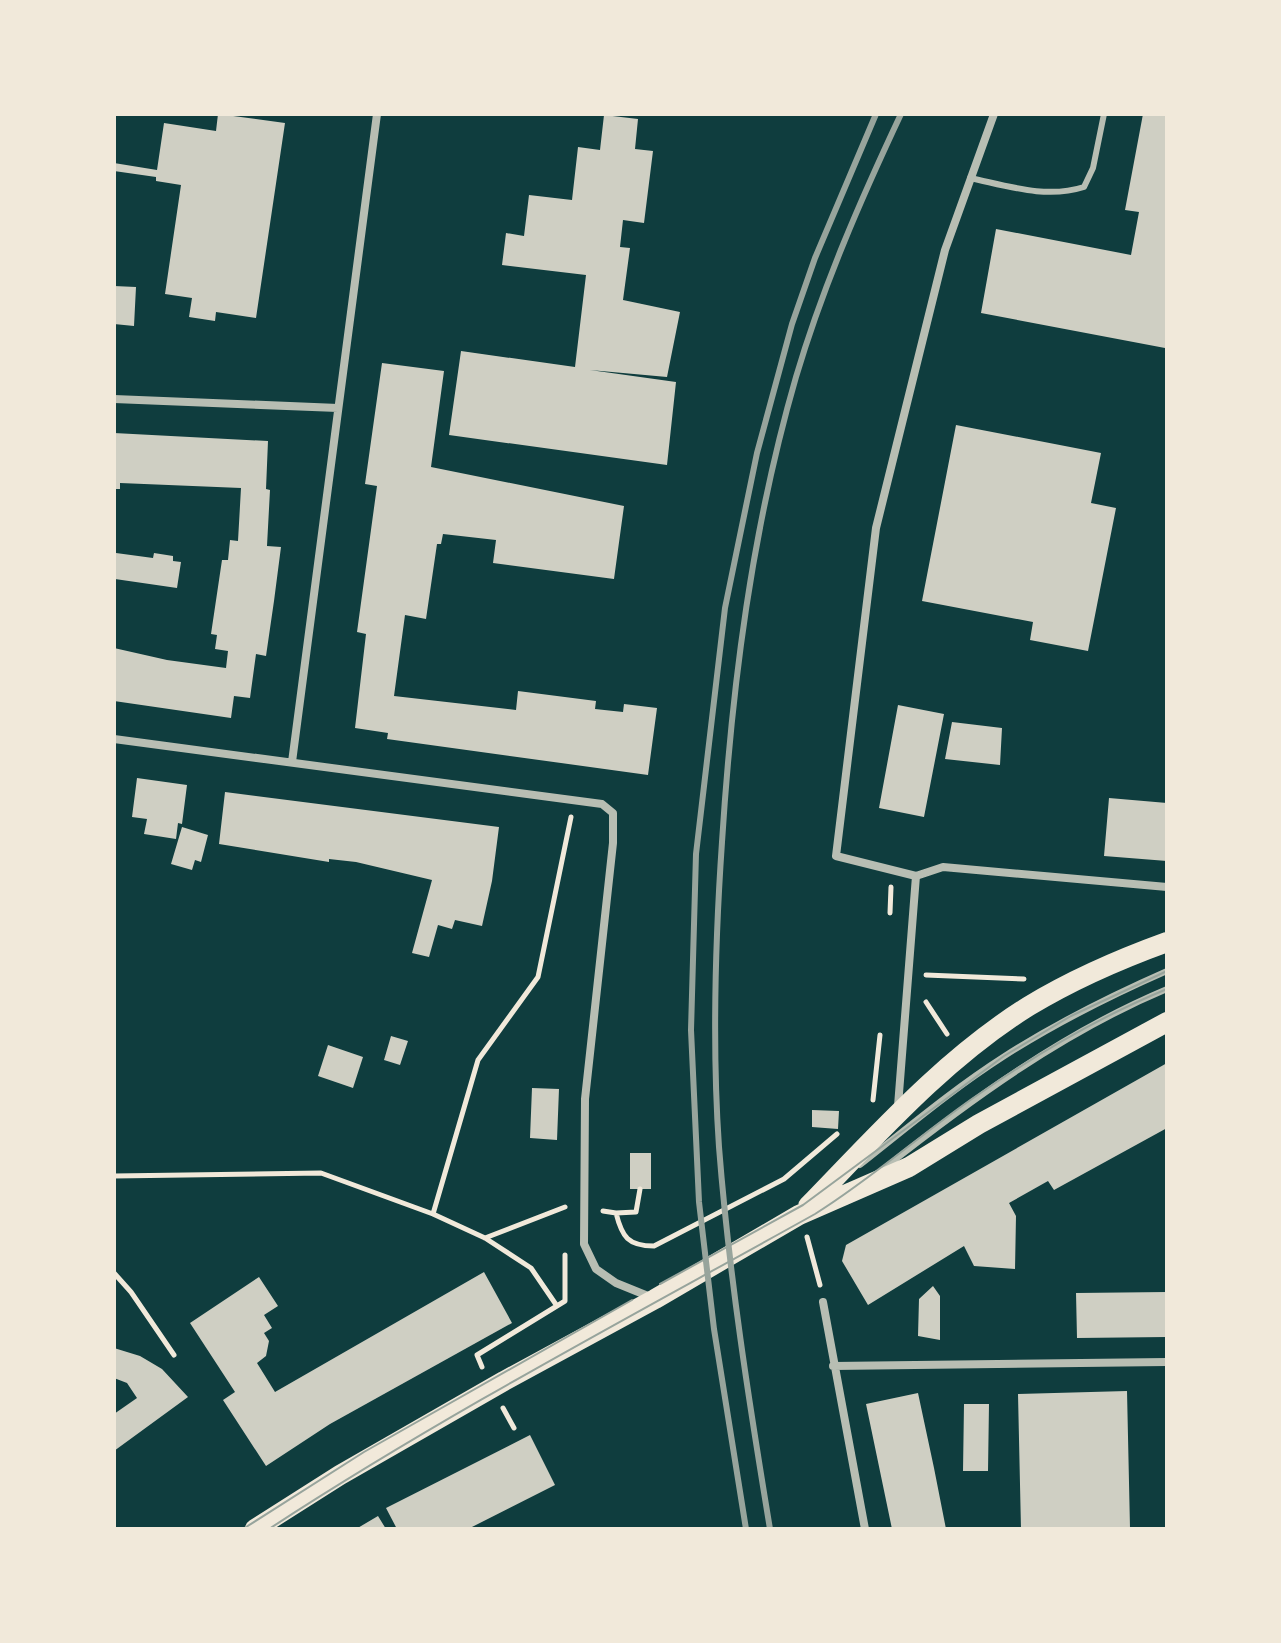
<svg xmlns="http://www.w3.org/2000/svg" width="1281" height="1643" font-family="Roboto,sans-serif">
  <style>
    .building { fill: #cfcfc3 }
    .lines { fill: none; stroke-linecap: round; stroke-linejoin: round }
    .path { stroke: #f1e9da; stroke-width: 5 }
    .service { stroke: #b8beb3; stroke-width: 6 }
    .minor { stroke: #b8beb3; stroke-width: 8 }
    .primary { stroke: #f1e9da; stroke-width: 20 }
    .tram { stroke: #97a49c; stroke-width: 2 }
    .rail { stroke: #97a49c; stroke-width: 6 }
  </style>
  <rect width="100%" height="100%" fill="#0f3d3e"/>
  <path class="building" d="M218,114L285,123L256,318L216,312L215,321L189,317L192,298L165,294L181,185L156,181V177L114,171V163L157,170L164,123L216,131Z
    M1143,114H1167L1165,348L981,313L996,229L1131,255L1139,212L1125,210Z
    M604,115L638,119L635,149L653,151L644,223L623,220L620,247L630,248L623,300L680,312L667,377L590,370L676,382L667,465L449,435L461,351L575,367L586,275L502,265L506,233L524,236L529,195L572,200L578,147L600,150Z
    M114,286L136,287L134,326L114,324Z
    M382,363L444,371L431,467L624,506L614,579L493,563L496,540L443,534L441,544H437L426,619L405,615L394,696L516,710L518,691L596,701L595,709L623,712L624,704L657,708L648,775L387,739L388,733L355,728L366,634L357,632L377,486L365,484Z
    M956,425L1101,453L1091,503L1116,508L1088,651L1030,640L1033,622L922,601Z
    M114,433L268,441L266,489L270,490L267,546L281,547L274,601L266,656L256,654L250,698L234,696L231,718L114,701V648L167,660L226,668L228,651L215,649L217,635L211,634L222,560H228L230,540L238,541L241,488L120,483V489H114Z
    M116,553L153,558L154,553L173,556V561L181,562L177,588L115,579Z
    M898,705L944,714L924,817L879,808Z
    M952,722L1002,728L1000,765L945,759Z
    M137,778L187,785L182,824L178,823L176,839L144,834L147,819L132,817Z
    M225,792L499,827L492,881L482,926L455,920L452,929L438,925L429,957L412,953L432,880L356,862L329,859V862L219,844Z
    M1109,798L1167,803V861L1104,856Z
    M182,827L208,835L201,862L195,860L192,870L171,864Z
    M391,1036L408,1041L400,1065L384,1060Z
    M328,1045L363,1057L353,1088L318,1076Z
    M1167,1063V1128L1054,1190L1048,1181L1009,1203L1016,1216L1015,1269L974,1266L964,1246L868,1305L842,1261L846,1245Z
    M532,1088L559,1089L557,1140L530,1138Z
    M812,1110L839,1111L838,1129L812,1127Z
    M630,1153H651V1189H630Z
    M484,1272L512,1323L330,1424L266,1466L223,1400L235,1392L190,1323L259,1277L278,1306L264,1315L272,1328L264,1333L269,1341L266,1356L257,1363L275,1392Z
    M933,1286L940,1296V1340L918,1336L919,1299Z
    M1167,1292V1337L1077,1338L1076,1293Z
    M114,1348L140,1356L162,1369L188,1397L114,1451V1414L137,1398L127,1383L114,1378Z
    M1127,1391L1130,1528L1021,1529L1018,1394Z
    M918,1393L934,1468L946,1529H892L866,1404Z
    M964,1404H989L988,1471H963Z
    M530,1435L555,1485L468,1529H397L386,1508Z
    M378,1516L386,1529H356Z"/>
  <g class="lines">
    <path class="path" d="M890,913L891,887
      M926,975L1024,979
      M926,1002L947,1034
      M873,1100L880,1035
      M114,1176L321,1173L433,1214L485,1238L531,1268L557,1306
      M603,1211L616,1213C622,1237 628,1246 654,1246L784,1179L837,1134
      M616,1213L636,1212L640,1189
      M433,1214L478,1060L538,977L571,817
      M807,1237L820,1285
      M485,1238L565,1207
      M114,1273L131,1292L174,1355
      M482,1367L477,1355L565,1301V1255
      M503,1408L514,1428"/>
    <path class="service" d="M970,178C1008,186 1046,199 1084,187L1093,168L1104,114
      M860,1165C907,1128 953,1089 1003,1057C1056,1023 1110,996 1167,971
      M882,1170C971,1100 1062,1033 1167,989"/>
    <path class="minor" d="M114,399L338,408
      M114,739L602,804L613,813V843L585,1099L584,1244L596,1269L616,1283L653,1298
      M292,762L377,114
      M916,876L836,856L876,528L945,250L994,114
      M916,876L943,867L1167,887
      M898,1106L916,876
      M823,1302L865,1529
      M833,1366L1167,1362"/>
    <path class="primary" d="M808,1206C876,1136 945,1058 1029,1006C1072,980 1120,959 1167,942
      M255,1529L340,1475L504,1381L655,1299L799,1215L909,1167L979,1124L1167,1022"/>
    <path class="tram" d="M660,1284L803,1205L1004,1056L1071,1016L1167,971
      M243,1529L364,1452L632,1300
      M269,1529C445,1414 632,1316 815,1214C873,1178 923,1132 979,1094C1038,1053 1101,1016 1167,989"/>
    <path class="rail" d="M746,1529L714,1329L699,1202L691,1030L696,854L725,608L757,453L792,324L815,258L876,114
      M770,1529C749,1402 729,1275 719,1147C712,1046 715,944 722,842C732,685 752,529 796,377C823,286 861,199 901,114"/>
  </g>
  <rect width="1281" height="1643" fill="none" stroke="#f1e9da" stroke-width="232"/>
</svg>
